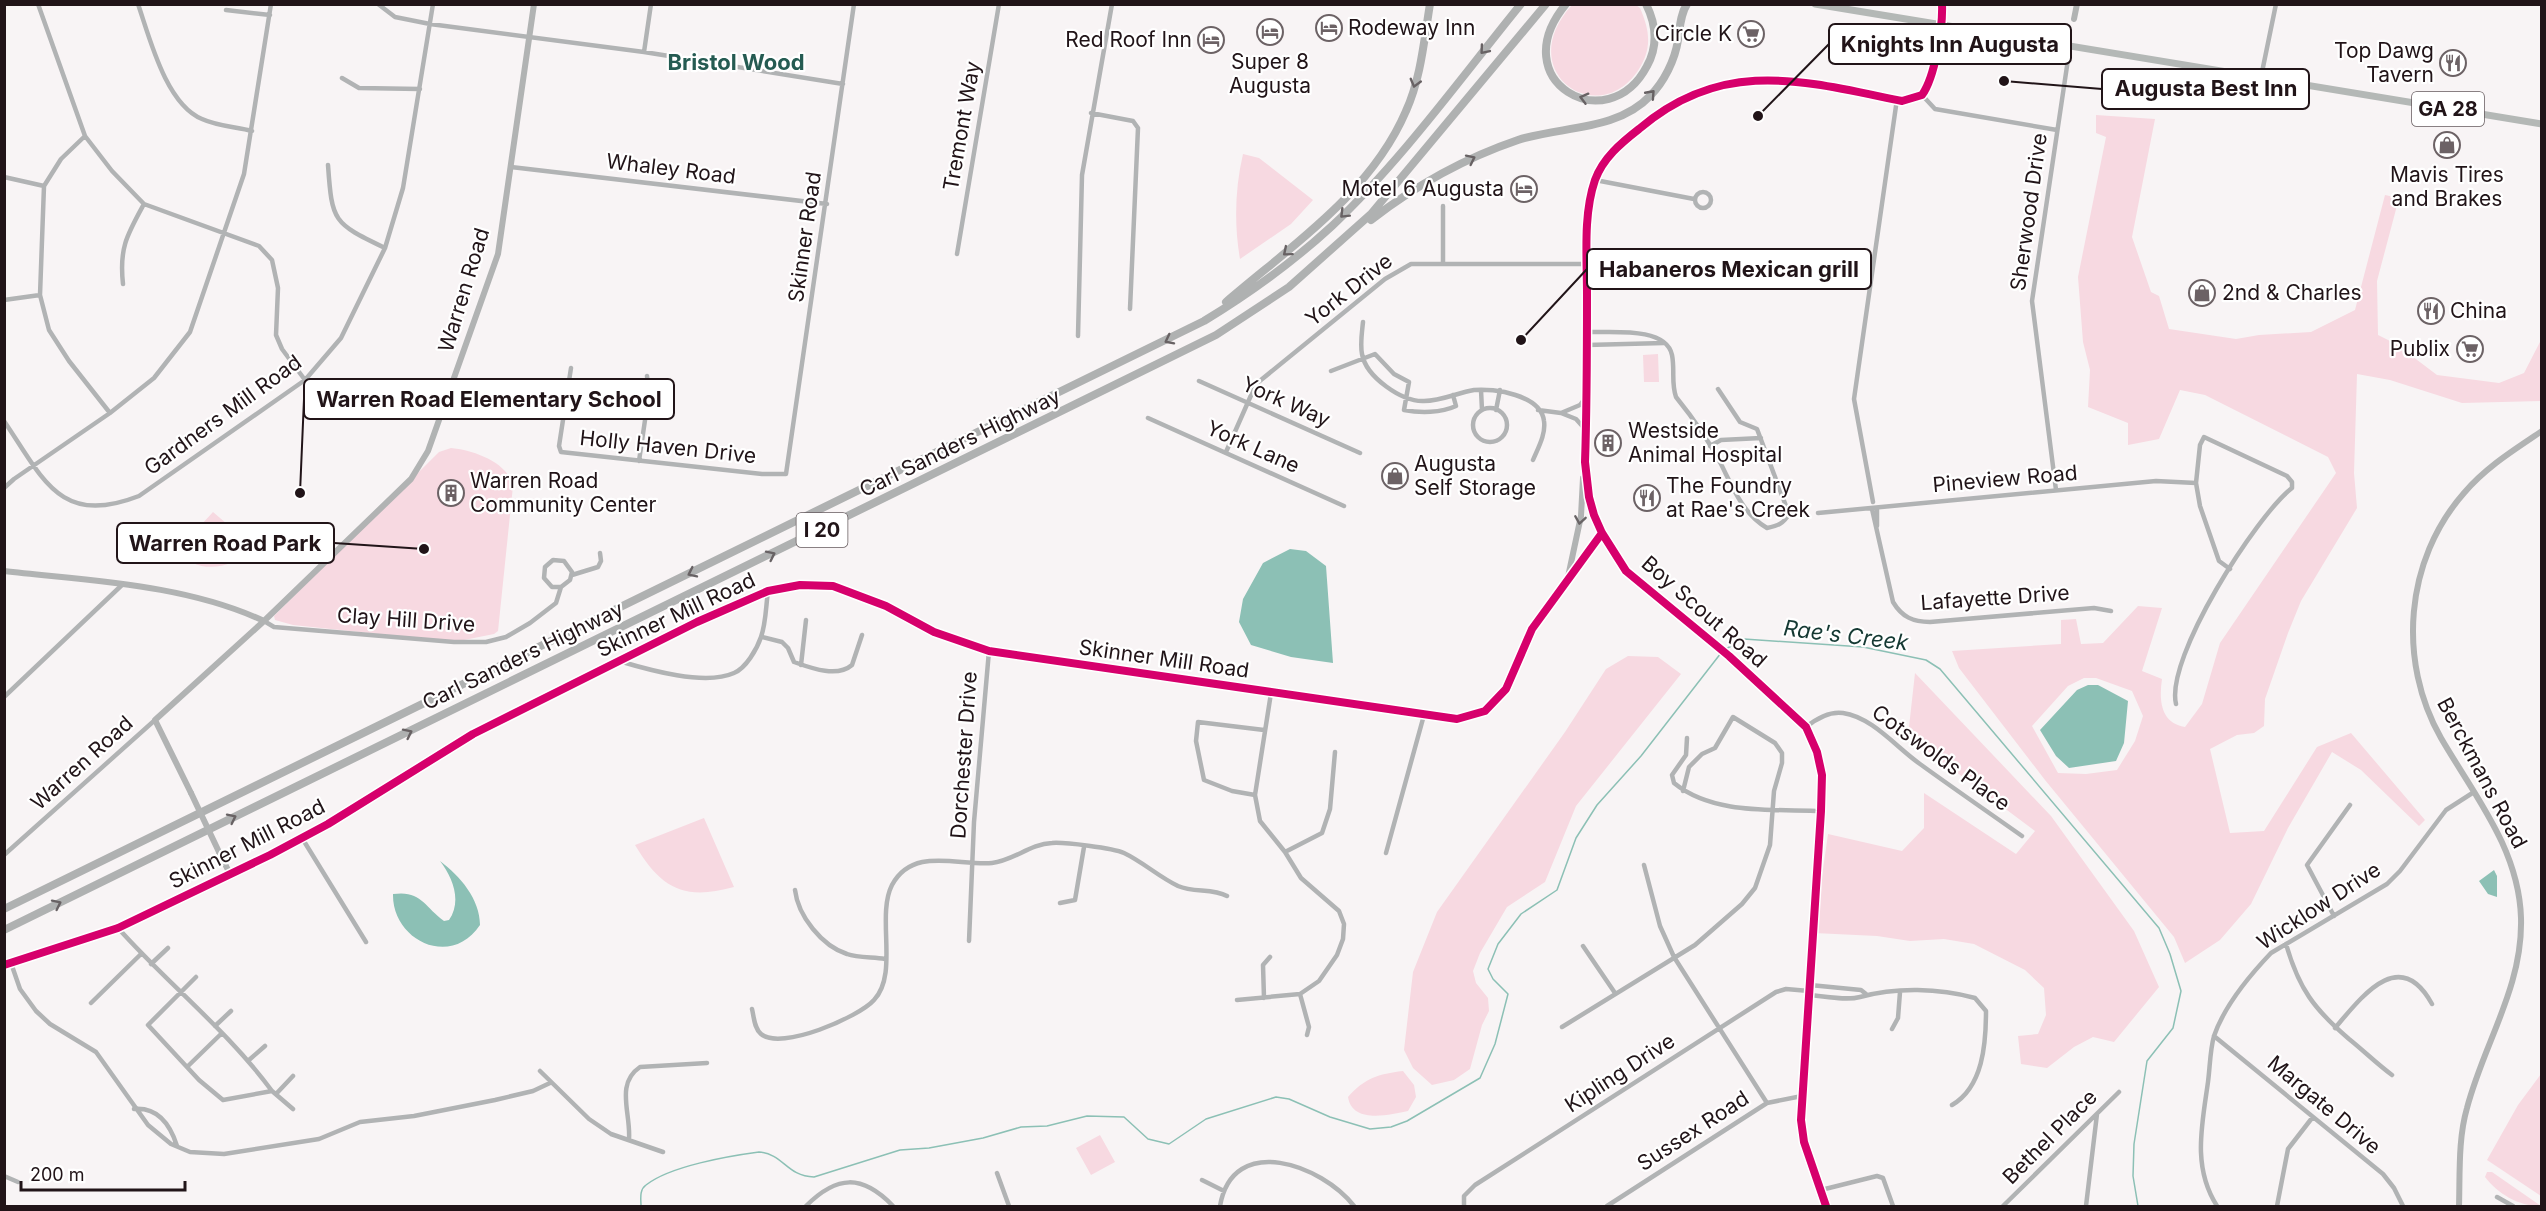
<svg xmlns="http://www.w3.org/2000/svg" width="2546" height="1211" font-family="Inter,sans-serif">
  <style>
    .green { fill: #f7d9e1; fill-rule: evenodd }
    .water { fill: #8cc0b5 }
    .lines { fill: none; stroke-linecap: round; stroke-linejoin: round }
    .stream { stroke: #8cc0b5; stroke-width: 1.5 }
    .street { stroke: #b1b3b4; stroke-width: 4.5 }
    .secondary { stroke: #b1b3b3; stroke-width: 6 }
    .primary { stroke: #b4b8b6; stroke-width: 7 }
    .highway { stroke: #afb1b1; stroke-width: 8 }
    .secondary-bridge { stroke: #b1b3b3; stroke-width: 6 }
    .cycleway-casing { stroke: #fff; stroke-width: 11 }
    .cycleway { stroke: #d6006c; stroke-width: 8 }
    .oneway { stroke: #686264 }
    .oneway2 { stroke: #696466 }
    .labels { text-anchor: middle; stroke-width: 4.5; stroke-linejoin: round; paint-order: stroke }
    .shield { fill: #fff; stroke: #645a5d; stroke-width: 1.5 }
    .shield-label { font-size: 20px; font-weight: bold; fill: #211418 }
    .poi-label { font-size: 21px; fill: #211418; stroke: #fff; text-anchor: start }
    .street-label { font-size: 21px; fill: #211418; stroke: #fff }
    .neighbourhood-label { font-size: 22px; font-weight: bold; fill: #255b52; stroke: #fff }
    .water-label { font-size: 22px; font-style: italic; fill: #153933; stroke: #fff }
    .leader { fill: none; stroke: #211418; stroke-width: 2 }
    .callout-dot { fill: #211418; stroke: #fff; stroke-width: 2 }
    .callout { fill: #fff; stroke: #211418; stroke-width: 2 }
    .callout-label { font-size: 22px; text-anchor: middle; font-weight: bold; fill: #211418 }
  </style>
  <rect width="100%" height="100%" fill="#f8f4f5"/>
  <path class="green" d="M1572,5H1636L1640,8C1650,31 1652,48 1639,69C1599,132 1511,72 1572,5Z
    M2096,115L2155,119L2132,237L2151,292L2159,296L2169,329L2236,339L2259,335L2311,332L2355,310L2385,195L2399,198L2377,281L2378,335L2396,344L2437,375L2499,383L2524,373L2541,340V401L2462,403L2390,380L2357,374L2354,473L2357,508L2301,601L2288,633L2265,699L2264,726L2254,733L2237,735L2210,749L2230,833L2264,831L2317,747L2351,733L2425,820L2419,826L2361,770L2332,752L2288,828L2251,904L2220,940L2185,963L2174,937L2045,780L1959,668L1952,651L2061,644V620L2076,619L2081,644L2103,643L2138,606L2162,608L2142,671L2162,679C2159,699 2160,723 2185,727L2202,704L2220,643L2336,473L2328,457L2205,395L2180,390L2159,439L2128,445V423L2088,407L2090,370L2083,342L2078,277L2106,137L2096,133ZM2084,678H2096L2132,691L2143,716L2135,741L2117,770L2086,774L2058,773L2032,726L2068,686Z
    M1243,154L1259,158L1313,200L1291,224L1240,259C1234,225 1235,188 1243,154Z
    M1658,354L1659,382H1644L1643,355Z
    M451,448C473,450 508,462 513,486L498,631L494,634L454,642L293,625L275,620L274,616L278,612L439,452Z
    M213,512L254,547C234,569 198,576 177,551Z
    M1628,656L1658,657L1681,674L1576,806L1545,882L1507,907L1480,953L1473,971L1476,983L1488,998L1489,1011L1482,1025L1470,1069L1454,1080L1432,1085L1413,1068L1404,1050L1413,972L1437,912L1565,732L1606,669Z
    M1915,673L2051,816L2134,931L2159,987L2114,1042L2093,1037L2074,1047L2047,1068L2021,1064L2018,1036L2038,1034L2046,1015L2044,988L2025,970L1974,944L1944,939L1910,941L1877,936L1814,933L1828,834L1902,851L1924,828V793L2016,854L2035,831L1908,736Z
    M704,818L734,887C683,901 661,888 635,845Z
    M1403,1071L1414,1085L1416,1097L1408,1111C1389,1115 1352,1124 1348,1097C1365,1078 1378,1074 1403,1071Z
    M2541,1074L2542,1196H2541L2487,1160L2518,1105Z
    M1100,1135L1115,1162L1091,1175L1076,1148Z
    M2487,1172H2492L2541,1206C2520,1207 2498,1194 2485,1177Z"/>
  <path class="water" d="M1290,549L1306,551L1326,566L1333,663L1291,657L1251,645L1239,622L1243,599L1263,563Z
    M2088,685H2098L2128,701L2124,743L2116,761L2069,768L2056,756L2040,730L2077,690Z
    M440,861C460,876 480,899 480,925C451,969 392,940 393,894C421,890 424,906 444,921L449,920C462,901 453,878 440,861Z
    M2494,870L2497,876V897L2488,894L2479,881Z"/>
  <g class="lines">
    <path class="stream" d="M1724,650L1744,639L1863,647L1926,660L1940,669L2159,928L2170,954L2181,991L2173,1028L2147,1061L2134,1144L2133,1176L2138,1206
      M641,1206C641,1199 639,1190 646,1185C670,1166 729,1156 759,1152C784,1154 786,1176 814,1177L900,1150L929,1148L983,1138L1021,1127L1047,1126L1087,1116L1124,1117L1148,1139L1169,1144L1206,1119L1276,1097L1289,1099L1330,1117L1370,1129L1391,1127L1407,1121L1480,1078L1495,1044L1508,994L1493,979L1488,969L1498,944L1521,914L1557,890L1576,838L1597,805L1641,756L1721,653"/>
    <path class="street" d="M38,4L85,136L112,171L144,204L259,246L272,260L278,288L276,335L282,349L305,380
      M138,4C150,39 166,104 202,119C217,126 236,127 252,131
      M378,4L395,17L430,24L644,52L843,84
      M226,10L270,15
      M1941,25L1942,4
      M644,52L651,4
      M2261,77L2276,4
      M342,78L359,88L420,89
      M1922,95L1935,109L2057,130
      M1091,113L1133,121L1138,128L1130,309
      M85,136L61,159L44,186L40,295L49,330L69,361L110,413
      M328,165C332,222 333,223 385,248
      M511,167L827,204
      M4,177L44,186
      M1595,180L1694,199
      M1695 200a8 8 0 1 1 16 0a8 8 0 1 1-16 0Z
      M1443,206V263
      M957,254L999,4
      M123,284C119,248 127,235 144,204
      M4,300L40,295
      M1363,322C1362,332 1360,344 1362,354C1366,377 1402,402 1424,401C1441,401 1457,393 1474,390C1494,388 1541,395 1544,421C1546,434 1538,448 1533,460
      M1587,332C1610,333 1666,326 1672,355C1675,370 1671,383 1676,397C1693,418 1709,441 1721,464C1733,488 1743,514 1767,528C1778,526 1784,523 1789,514L1757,429L1740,422L1718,389
      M1078,336L1082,175L1112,4
      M1587,345L1664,343
      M571,368L559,446L561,452L762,474H786L854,4
      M1331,371L1375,354L1394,374L1409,382L1404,410C1420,413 1441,413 1456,406L1453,395
      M1199,381L1360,453
      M1481,390L1482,410
      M1473 425a17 17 0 1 1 34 0a17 17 0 1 1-34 0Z
      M1496,410L1500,390
      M1538,410L1561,413
      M1148,418L1344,506
      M4,421C43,478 59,527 139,496L305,380L341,338L385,248L403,188L433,4
      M1585,429L1576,419L1561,413L1580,405L1586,397
      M1710,446L1721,440L1761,438
      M1226,452L1256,384L1385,279L1411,264H1587
      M639,461L649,393L647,376
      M4,488L14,479L110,413L154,378L190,332L244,174L271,4
      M2056,490L2032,301L2070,46
      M1873,502L1854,399L1897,99
      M1877,508V526
      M1872,509L1893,602C1902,617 1913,622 1930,622L2094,608L2111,611
      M1818,513L2156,481L2196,483
      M572,575L598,567L601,561L600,553
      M264,621L274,627L454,642H486L506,637L530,623L556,603L561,587L570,580L572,572L564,561L553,560L545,567L544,578L552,587H561
      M762,637L782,642L788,648L794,662C811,668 837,678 852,665L862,635
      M619,661C649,670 705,686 734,673C746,668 757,649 761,637C766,623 766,605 768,591
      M801,665L806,620
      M4,697L123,584
      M2176,704C2165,658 2256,516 2292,488V482L2287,476L2204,437L2200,445L2196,483L2200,506L2219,561L2230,569
      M1806,727C1816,719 1829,711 1843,713C1872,717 1897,748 1920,764C1953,788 1988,812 2022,836
      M1687,738L1686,755L1672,775L1674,783C1713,815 1773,809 1821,811
      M1255,795L1232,791L1204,780L1196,741L1198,722L1264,730
      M302,838L366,942
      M1285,852L1322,833L1330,809L1335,752
      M1386,853L1424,715
      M4,855L155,720
      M1644,865L1660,926L1674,957L1767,1103
      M795,890C798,916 822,946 847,954C858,958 873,957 885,959
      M1060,903L1075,900L1084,847
      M2334,916L2307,865L2350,805
      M118,928C168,984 228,1031 272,1091L223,1100L199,1080L148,1025L196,977
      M969,941L974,822L989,651
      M2286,944C2299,989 2314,1009 2349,1039C2364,1051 2377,1064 2392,1075
      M1583,946L1615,993
      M11,963L20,989L36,1011L50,1024L96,1052L148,1125L171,1144L190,1152L224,1154L319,1139L360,1122L414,1116L495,1100L533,1091L550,1083
      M151,964L168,948
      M1810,985L1861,990L1866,994
      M1300,994L1309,1027L1307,1035
      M1809,995C1824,996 1846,1001 1860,997C1896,987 1939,988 1975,998L1986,1011C1986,1044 1983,1087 1952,1105
      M1264,998L1263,965L1270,957
      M1237,1000L1300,994L1319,981L1337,955L1343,939L1344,924L1339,911L1301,878L1285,852L1260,821L1255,795L1271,693
      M91,1003L141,954
      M752,1009C754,1017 754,1028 761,1034C781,1051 859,1017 874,1000C899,974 876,916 892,885C913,846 958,866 992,863C1013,861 1030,844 1052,843C1064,842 1113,848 1124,853C1143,862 1159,877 1178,886C1194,893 1212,888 1227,896
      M215,1026L231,1011
      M1562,1027L1695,945L1742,904L1755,888L1770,845L1774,791L1782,763V753L1775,743L1733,717L1715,748L1702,754L1689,767L1683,791
      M2335,1028C2363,995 2400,946 2432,1004
      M1892,1029L1898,1018L1900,992
      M2214,1036L2383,1174L2394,1188L2403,1206
      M249,1060L265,1046
      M187,1067L222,1033
      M540,1071L589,1119L611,1134L663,1152
      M272,1091L293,1109
      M276,1094L293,1076
      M134,1109C158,1107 170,1124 177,1146
      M629,1139C631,1113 615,1084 640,1067L707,1063
      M997,1173L1009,1206
      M4,1176L18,1182
      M1202,1180L1224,1191
      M1821,1190L1877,1176L1883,1178L1893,1206
      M2497,1197L2513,1206
      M806,1206C837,1175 862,1174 893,1206
      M1220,1206C1233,1132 1322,1165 1354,1206
      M1464,1206V1196L1475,1185L1776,992L1786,989L1809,991
      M1607,1206L1767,1103L1802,1096
      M2003,1206L2119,1092
      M2086,1206L2097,1114
      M2217,1206C2192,1167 2202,1125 2208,1082C2210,1067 2210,1050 2214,1036C2224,1007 2250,975 2271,953L2387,884L2400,871L2446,810L2474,792
      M2277,1206L2288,1149L2312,1118"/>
    <path class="secondary" d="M2074,19L2077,4
      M4,571C90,581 185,584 264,621
      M1568,577L1581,516L1583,478
      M191,793L155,720L264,621L411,479L428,451L498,254L534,4
      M219,852L230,874
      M4,965L118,928L270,855L328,824L473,734L697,622L768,591L800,585L833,586L886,606L934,632L989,651L1457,719L1485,711L1506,689L1532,629L1602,533
      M1826,1206L1804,1142L1801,1120L1821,811L1822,775L1817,752L1806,727L1729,656L1626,571L1602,533L1594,515L1589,497L1585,462C1587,406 1587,350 1587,294C1587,257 1583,215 1595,180C1603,158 1621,143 1639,129C1724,57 1803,81 1902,101L1922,95L1930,79L1941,25
      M2459,1206C2460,1174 2458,1139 2467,1108C2484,1043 2523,987 2521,918C2519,849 2474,795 2441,738C2397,661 2405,560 2464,493C2486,467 2514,450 2542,431"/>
    <path class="primary" d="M1815,4L2542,124"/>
    <path class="highway" d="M1566,4C1502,81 1608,141 1647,66C1658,46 1656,24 1646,4
      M1371,220C1415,186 1465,158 1518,140C1561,126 1617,131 1650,96C1664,82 1675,60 1678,40C1680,28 1680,15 1687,4
      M1226,302C1291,246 1371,193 1406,111C1421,78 1424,40 1430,4
      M4,909L1204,321C1250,293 1293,262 1332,226C1402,160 1460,79 1521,4
      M4,930L1216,335L1289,287L1371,214L1546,4"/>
    <path class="secondary-bridge" d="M191,793L219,852"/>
    <defs>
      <path id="cycleway" d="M4,965L118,928L270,855L328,824L473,734L697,622L768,591L800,585L833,586L886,606L934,632L989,651L1457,719L1485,711L1506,689L1532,629L1602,533
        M1826,1206L1804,1142L1801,1120L1821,811L1822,775L1817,752L1806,727L1729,656L1626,571L1602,533L1594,515L1589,497L1585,462C1587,406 1587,350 1587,294C1587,257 1583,215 1595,180C1603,158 1621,143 1639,129C1724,57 1803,81 1902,101L1922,95C1935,77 1943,27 1942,4"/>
    </defs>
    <use href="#cycleway" class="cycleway-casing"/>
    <use href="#cycleway" class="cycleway"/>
  </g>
  <defs><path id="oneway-chevron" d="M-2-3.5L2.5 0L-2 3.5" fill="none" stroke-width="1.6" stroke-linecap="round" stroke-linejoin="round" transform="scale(1.5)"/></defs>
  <g class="oneway">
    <use href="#oneway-chevron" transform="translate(1484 50) rotate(130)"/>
    <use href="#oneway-chevron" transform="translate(1415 83) rotate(105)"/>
    <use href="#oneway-chevron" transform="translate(1651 94) rotate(-48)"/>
    <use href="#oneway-chevron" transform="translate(1584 98) rotate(-165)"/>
    <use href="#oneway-chevron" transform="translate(1471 159) rotate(-26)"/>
    <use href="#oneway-chevron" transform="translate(1344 214) rotate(135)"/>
    <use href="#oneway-chevron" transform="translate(1287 252) rotate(140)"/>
    <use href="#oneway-chevron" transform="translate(1169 340) rotate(153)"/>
    <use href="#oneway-chevron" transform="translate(771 555) rotate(-26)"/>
    <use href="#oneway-chevron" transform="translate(692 573) rotate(154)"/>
    <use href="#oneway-chevron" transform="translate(408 733) rotate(-26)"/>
    <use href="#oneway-chevron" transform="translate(232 818) rotate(-26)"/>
    <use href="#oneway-chevron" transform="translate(57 904) rotate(-26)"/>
  </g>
  <use class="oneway2" href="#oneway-chevron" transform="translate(1580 520) rotate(99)"/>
  <defs>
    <symbol id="hotel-ring" viewBox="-11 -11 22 22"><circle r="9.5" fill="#fff" stroke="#6c6265" stroke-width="1.5"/><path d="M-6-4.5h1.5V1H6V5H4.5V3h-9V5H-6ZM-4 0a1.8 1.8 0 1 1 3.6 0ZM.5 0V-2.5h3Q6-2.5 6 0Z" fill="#6c6265"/></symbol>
    <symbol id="supermarket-ring" viewBox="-11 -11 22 22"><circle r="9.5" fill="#fff" stroke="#6c6265" stroke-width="1.5"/><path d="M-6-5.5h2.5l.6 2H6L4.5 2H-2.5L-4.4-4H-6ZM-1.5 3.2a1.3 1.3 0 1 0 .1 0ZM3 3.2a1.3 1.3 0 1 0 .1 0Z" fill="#6c6265"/></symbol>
    <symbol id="restaurant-ring" viewBox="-11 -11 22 22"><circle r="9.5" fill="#fff" stroke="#6c6265" stroke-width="1.5"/><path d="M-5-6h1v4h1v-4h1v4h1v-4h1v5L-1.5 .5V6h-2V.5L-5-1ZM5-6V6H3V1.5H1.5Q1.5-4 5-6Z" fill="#6c6265"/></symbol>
    <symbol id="shop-ring" viewBox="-11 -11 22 22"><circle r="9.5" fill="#fff" stroke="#6c6265" stroke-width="1.5"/><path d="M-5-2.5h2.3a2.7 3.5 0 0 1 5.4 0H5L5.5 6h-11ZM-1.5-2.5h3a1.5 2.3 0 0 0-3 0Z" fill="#6c6265"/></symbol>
    <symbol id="building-ring" viewBox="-11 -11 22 22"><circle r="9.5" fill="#fff" stroke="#6c6265" stroke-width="1.5"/><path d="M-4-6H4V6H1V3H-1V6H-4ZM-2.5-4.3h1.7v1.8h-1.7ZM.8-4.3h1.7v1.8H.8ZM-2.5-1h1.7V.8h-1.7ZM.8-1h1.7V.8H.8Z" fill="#6c6265"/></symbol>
  </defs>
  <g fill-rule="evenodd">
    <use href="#hotel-ring" x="1314" y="13" width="30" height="30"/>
    <use href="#hotel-ring" x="1255" y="17" width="30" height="30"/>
    <use href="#supermarket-ring" x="1736" y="19" width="30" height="30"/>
    <use href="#hotel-ring" x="1196" y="25" width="30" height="30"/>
    <use href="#restaurant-ring" x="2438" y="48" width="30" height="30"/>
    <use href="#shop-ring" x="2432" y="130" width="30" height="30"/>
    <use href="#hotel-ring" x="1509" y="174" width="30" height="30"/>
    <use href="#shop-ring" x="2187" y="278" width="30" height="30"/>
    <use href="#restaurant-ring" x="2416" y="296" width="30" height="30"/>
    <use href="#supermarket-ring" x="2455" y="334" width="30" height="30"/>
    <use href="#building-ring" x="1593" y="428" width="30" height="30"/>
    <use href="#shop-ring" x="1380" y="461" width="30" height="30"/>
    <use href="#building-ring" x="436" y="478" width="30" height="30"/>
    <use href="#restaurant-ring" x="1632" y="483" width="30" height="30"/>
  </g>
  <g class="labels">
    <g class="shield">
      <rect x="2412" y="92" width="72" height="34" rx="4.5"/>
      <rect x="796.5" y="513" width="51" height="34" rx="4.5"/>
    </g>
    <g class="shield-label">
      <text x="2448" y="116">GA 28</text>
      <text x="822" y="537">I 20</text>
    </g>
    <g class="poi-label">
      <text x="1348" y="35">Rodeway Inn</text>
      <text x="1732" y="41" text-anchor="end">Circle K</text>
      <text x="1192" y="47" text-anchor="end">Red Roof Inn</text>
      <text x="2434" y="58" text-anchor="end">Top Dawg<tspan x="2434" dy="24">Tavern</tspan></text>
      <text x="1270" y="69" text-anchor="middle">Super 8<tspan x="1270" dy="24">Augusta</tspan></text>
      <text x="2447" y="182" text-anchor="middle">Mavis Tires<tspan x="2447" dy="24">and Brakes</tspan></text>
      <text x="1504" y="196" text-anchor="end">Motel 6 Augusta</text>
      <text x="2222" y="300">2nd &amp; Charles</text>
      <text x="2450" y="318">China</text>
      <text x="2450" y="356" text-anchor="end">Publix</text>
      <text x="1628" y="438">Westside<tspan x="1628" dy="24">Animal Hospital</tspan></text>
      <text x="1414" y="471">Augusta<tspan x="1414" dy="24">Self Storage</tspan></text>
      <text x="470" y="488">Warren Road<tspan x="470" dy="24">Community Center</tspan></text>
      <text x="1666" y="493">The Foundry<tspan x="1666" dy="24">at Rae's Creek</tspan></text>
    </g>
    <g class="street-label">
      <text transform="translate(962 126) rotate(-80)" y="7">Tremont Way</text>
      <text transform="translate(671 169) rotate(7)" y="7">Whaley Road</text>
      <text transform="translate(2029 212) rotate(-82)" y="7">Sherwood Drive</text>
      <text transform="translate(805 237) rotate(-82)" y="7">Skinner Road</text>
      <text transform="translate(464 290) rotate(-73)" y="7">Warren Road</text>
      <text transform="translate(1349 290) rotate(-38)" y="7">York Drive</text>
      <text transform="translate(1286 402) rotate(24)" y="7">York Way</text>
      <text transform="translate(223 415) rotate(-36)" y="7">Gardners Mill Road</text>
      <text transform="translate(960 443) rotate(-26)" y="7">Carl Sanders Highway</text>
      <text transform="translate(668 447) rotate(6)" y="7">Holly Haven Drive</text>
      <text transform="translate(1253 447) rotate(24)" y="7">York Lane</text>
      <text transform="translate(2005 479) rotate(-5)" y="7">Pineview Road</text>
      <text transform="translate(1995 598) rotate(-4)" y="7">Lafayette Drive</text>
      <text transform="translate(1704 612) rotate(41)" y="7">Boy Scout Road</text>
      <text transform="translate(676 615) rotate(-25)" y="7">Skinner Mill Road</text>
      <text transform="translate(406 620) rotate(4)" y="7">Clay Hill Drive</text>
      <text transform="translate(523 656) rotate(-26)" y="7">Carl Sanders Highway</text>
      <text transform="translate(1164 659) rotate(8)" y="7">Skinner Mill Road</text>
      <text transform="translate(964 755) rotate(-86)" y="7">Dorchester Drive</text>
      <text transform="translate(1941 758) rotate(36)" y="7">Cotswolds Place</text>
      <text transform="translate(82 763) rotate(-42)" y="7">Warren Road</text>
      <text transform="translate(2482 773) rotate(62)" y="7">Berckmans Road</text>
      <text transform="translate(247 844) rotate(-27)" y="7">Skinner Mill Road</text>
      <text transform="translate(2319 906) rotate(-33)" y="7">Wicklow Drive</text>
      <text transform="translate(1620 1073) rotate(-33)" y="7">Kipling Drive</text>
      <text transform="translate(2324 1105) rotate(40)" y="7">Margate Drive</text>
      <text transform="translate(1693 1131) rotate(-33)" y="7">Sussex Road</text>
      <text transform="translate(2050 1137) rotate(-45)" y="7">Bethel Place</text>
    </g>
    <g class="neighbourhood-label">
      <text x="736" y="70">Bristol Wood</text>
    </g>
    <g class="water-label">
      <text transform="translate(1846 635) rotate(7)" y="8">Rae's Creek</text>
    </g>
  </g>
  <path class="leader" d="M1758 116L1829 44M2004 81L2102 89M1521 340L1587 269M300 493L304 399M424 549L334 543"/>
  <g class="callout-dot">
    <circle cx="1758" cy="116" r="6"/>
    <circle cx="2004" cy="81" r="6"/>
    <circle cx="1521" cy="340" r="6"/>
    <circle cx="300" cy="493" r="6"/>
    <circle cx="424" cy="549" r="6"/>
  </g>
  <g class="callout">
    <rect x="1829" y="24" width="242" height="40" rx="6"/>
    <rect x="2102" y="69" width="207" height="40" rx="6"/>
    <rect x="1587" y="249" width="284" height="40" rx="6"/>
    <rect x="304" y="379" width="370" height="40" rx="6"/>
    <rect x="117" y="523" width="217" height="40" rx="6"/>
  </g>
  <g class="callout-label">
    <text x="1950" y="52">Knights Inn Augusta</text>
    <text x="2206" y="96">Augusta Best Inn</text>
    <text x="1729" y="277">Habaneros Mexican grill</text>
    <text x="489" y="407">Warren Road Elementary School</text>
    <text x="225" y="551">Warren Road Park</text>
  </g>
  <rect width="2546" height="1211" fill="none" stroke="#211418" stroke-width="12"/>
  <path d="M21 1181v9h164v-9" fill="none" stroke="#211418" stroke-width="3"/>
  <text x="30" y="1181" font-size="18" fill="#211418" stroke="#ffffff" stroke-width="4.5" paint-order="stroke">200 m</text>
</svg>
